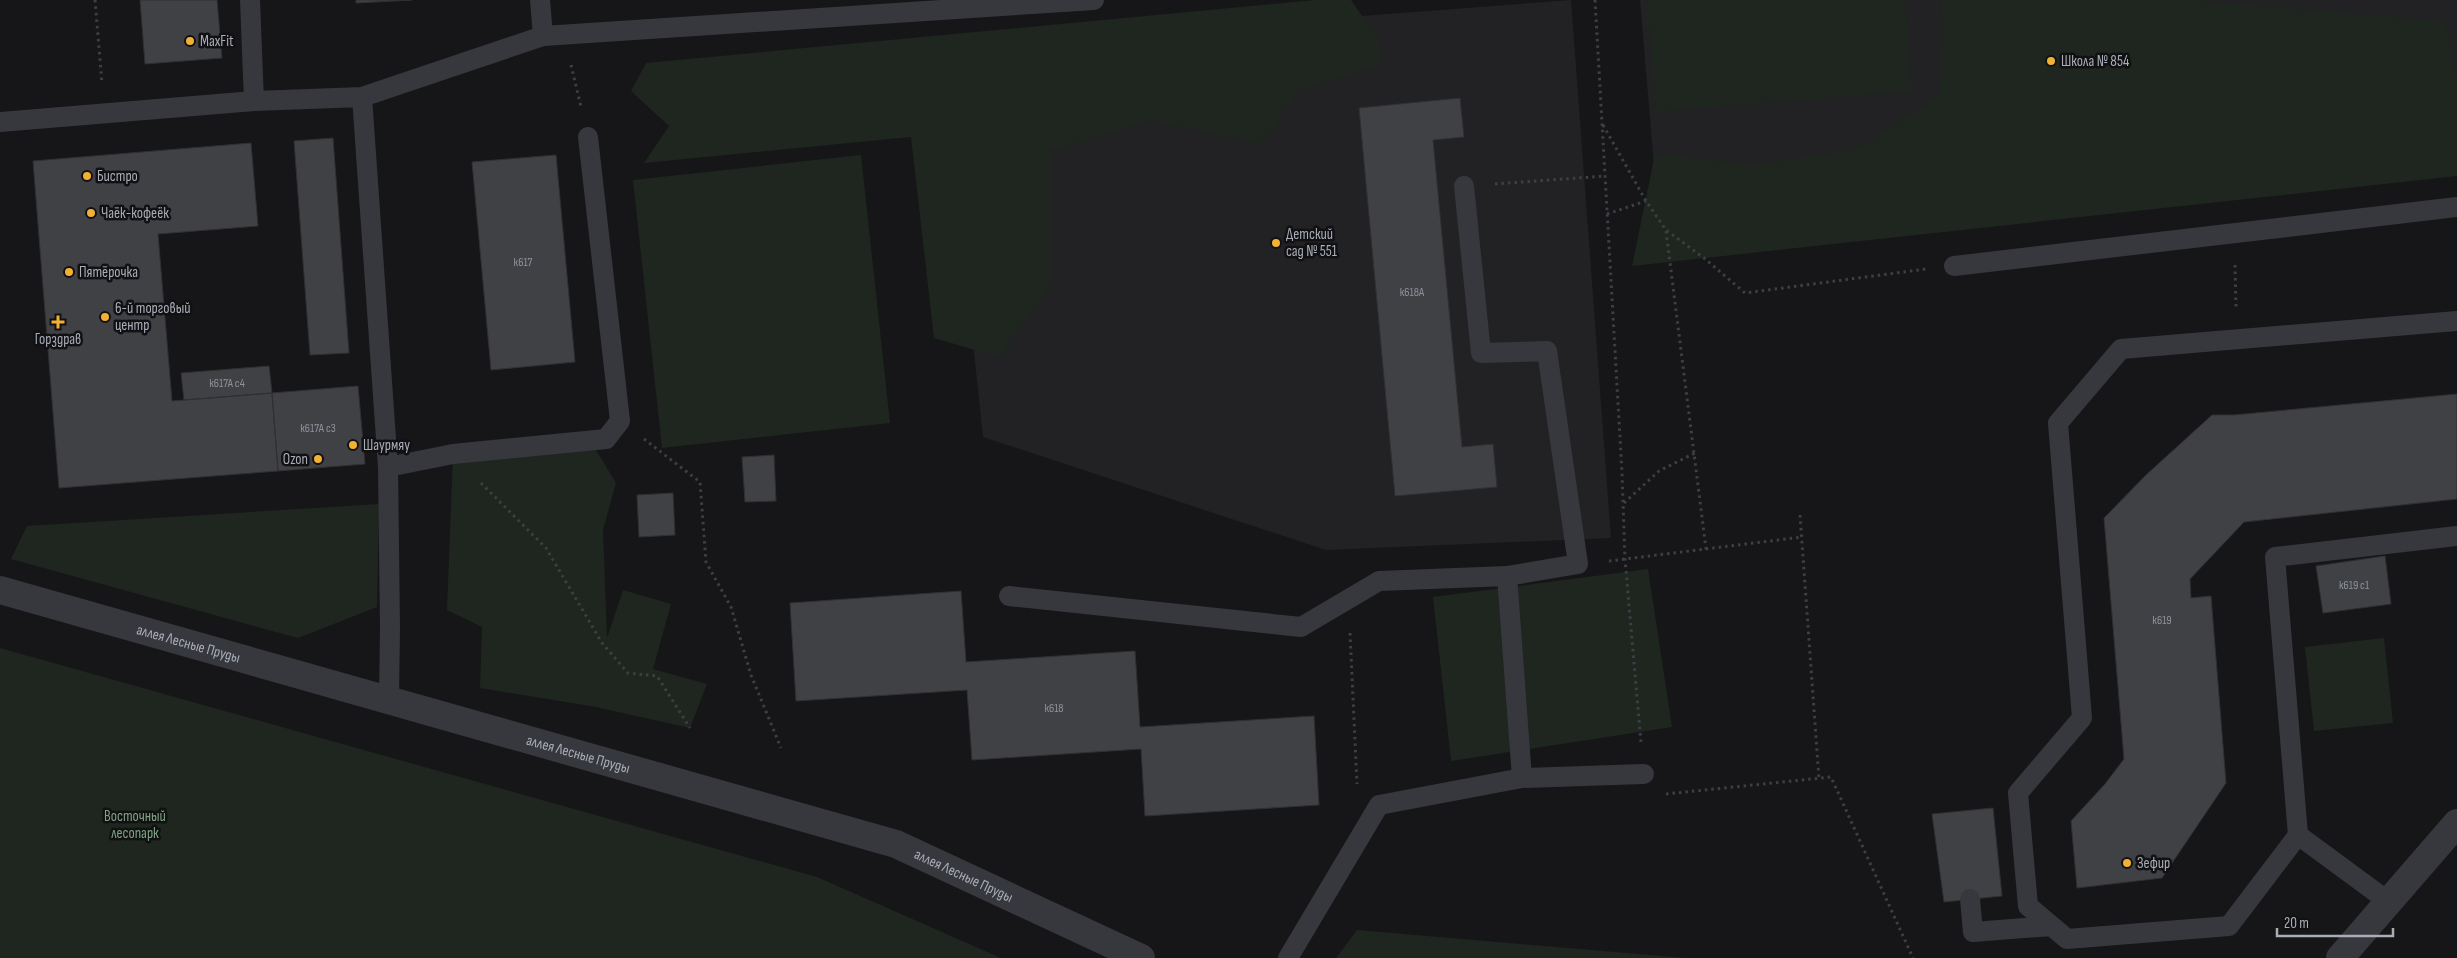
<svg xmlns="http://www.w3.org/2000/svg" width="2457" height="958" font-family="'Sofia Sans Condensed',sans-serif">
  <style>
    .built { fill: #222225 }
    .green { fill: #1e261f }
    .building { fill: #404145; stroke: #303034 }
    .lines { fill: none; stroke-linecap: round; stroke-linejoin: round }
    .path { stroke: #3d3f44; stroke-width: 3; stroke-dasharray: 2.5 4; stroke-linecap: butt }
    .lane { stroke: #37383d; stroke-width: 20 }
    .street { stroke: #37383d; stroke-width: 28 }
    .poi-dot { fill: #f2b134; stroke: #111113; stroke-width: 2 }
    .labels { text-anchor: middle; stroke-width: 5; stroke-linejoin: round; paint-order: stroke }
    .number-label { font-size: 12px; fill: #8e929b }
    .poi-label { font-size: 15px; fill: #a8adb8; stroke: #111113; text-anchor: start }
    .street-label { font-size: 15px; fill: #a8adb8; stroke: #111113 }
    .park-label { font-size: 15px; fill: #7fa381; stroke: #111113 }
  </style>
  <rect width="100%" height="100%" fill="#161618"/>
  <path class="built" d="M1571,0L1611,538L1326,550L983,437L942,48Z
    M1640,0H2457V122L1656,190Z"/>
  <path class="green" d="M1315,0H1351L1378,39L1383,65L1300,90L1263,144L1150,121L1050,151V287L999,357L934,338L911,137L644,163L669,126L631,91L646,63Z
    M1647,0H1905L1912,91L1656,112Z
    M1942,0H2193L2445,21L2457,83V176L1632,266L1655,154L1755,165L1857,149L1940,95Z
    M861,155L890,423L662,448L633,180Z
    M596,450L616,483L603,530L607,638L623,590L671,604L653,669L707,684L690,728L596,707L480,688L482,627L447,610L453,454Z
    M379,504L377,607L298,638L11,559L27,526Z
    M1648,569L1672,727L1451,761L1433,597Z
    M2384,638L2393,723L2314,731L2305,647Z
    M0,648L817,877L1001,958H0Z
    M1357,930L1686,958H1336Z"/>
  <path class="building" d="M140,0H217L222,58L145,64Z
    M356,0H412L356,3Z
    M1460,98L1464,137L1433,140L1462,447L1493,444L1497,487L1395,496L1359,108Z
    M333,138L349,353L310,355L294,141Z
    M251,143L258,226L158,234L172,401L272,393L278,471L59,488L33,161Z
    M556,155L575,362L491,370L472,162Z
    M269,366L272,393L184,400L181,373Z
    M358,386L365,464L278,471L272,393Z
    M2457,394V499L2244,522L2190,579L2191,598L2211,596L2226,783L2162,878L2077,888L2071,821L2105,784L2124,759L2104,518L2146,475L2212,415H2234Z
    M774,455L776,501L745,502L742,457Z
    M673,493L675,535L639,537L637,495Z
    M2385,556L2391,604L2323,613L2316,566Z
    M961,591L966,662L1135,651L1140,727L1314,716L1319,805L1145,816L1141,749L972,760L967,690L796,701L790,603Z
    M1993,808L2002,896L1944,902L1932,814Z"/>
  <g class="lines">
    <path class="path" d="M95,0L102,84
      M1595,0L1622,473L1625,559L1641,743
      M571,65L581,107
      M1603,125L1646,201L1666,230L1704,258L1745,293L1926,269
      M1495,184L1605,176
      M1607,214L1646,201
      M1666,231L1706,549
      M2235,265L2236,308
      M644,439L700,482L706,562L731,607L751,675L781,748
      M481,483L546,548L602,643L628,673L657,676L690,728
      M1624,503L1659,471L1695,453
      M1800,515L1819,779
      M1609,561L1802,537
      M1350,633L1357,784
      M1666,794L1831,777L1913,958"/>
    <path class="lane" d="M250,0L254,101
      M540,0L543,36
      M362,97L388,467L390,628L389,698
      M0,122L254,101L362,97L543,36L1094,0
      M1464,186L1481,353L1547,351L1578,564L1507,576
      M1954,266L2457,207
      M2457,321L2121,349L2058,423L2082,718L2018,793L2028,906L2067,939L2229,926L2298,835L2275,557L2457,536
      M388,467L453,454L606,439L620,421L588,137
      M1009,596L1301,627L1379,581L1507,576L1522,778
      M2298,835L2389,902
      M1970,899L1973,932L2051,926
      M1288,958L1379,805L1522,778L1644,774"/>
    <g class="street">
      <path id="s1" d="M0,590L896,844L1141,958"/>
      <path d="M2340,958L2457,823"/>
    </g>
  </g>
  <g class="poi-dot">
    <circle cx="190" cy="41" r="5"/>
    <circle cx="2051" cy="61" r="5"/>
    <circle cx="87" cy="176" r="5"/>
    <circle cx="91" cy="213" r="5"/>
    <circle cx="1276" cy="243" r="5"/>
    <circle cx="69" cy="272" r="5"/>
    <circle cx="105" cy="317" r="5"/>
    <path d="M55.5 314.5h5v5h5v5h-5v5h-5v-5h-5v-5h5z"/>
    <circle cx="353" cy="445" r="5"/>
    <circle cx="318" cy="459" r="5"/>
    <circle cx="2127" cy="863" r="5"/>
  </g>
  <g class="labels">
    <g class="number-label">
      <text x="523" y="266">к617</text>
      <text x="1412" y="296">к618А</text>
      <text x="227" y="387">к617А с4</text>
      <text x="318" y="432">к617А с3</text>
      <text x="2354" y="589">к619 с1</text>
      <text x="2162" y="624">к619</text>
      <text x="1054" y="712">к618</text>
    </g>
    <g class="poi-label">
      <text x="200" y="46">MaxFit</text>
      <text x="2061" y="66">Школа № 854</text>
      <text x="97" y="181">Бистро</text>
      <text x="101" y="218">Чаёк-кофеёк</text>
      <text x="1286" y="239">Детский<tspan x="1286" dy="17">сад № 551</tspan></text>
      <text x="79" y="277">Пятёрочка</text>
      <text x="115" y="313">6-й торговый<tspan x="115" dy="17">центр</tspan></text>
      <text x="58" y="344" text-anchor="middle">Горздрав</text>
      <text x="363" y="450">Шаурмяу</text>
      <text x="308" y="464" text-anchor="end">Ozon</text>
      <text x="2137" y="868">Зефир</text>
    </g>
    <g class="street-label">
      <text dy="5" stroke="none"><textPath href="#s1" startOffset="196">аллея Лесные Пруды</textPath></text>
      <text dy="5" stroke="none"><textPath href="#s1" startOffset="601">аллея Лесные Пруды</textPath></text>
      <text dy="5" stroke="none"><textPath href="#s1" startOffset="1006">аллея Лесные Пруды</textPath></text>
    </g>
    <g class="park-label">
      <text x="135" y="821">Восточный<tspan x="135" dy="17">лесопарк</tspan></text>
    </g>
  </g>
  <path d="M2277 928v8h116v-8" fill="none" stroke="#a8adb8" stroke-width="2.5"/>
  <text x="2284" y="928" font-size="15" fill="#a8adb8" stroke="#111113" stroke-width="4" paint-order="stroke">20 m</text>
</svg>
